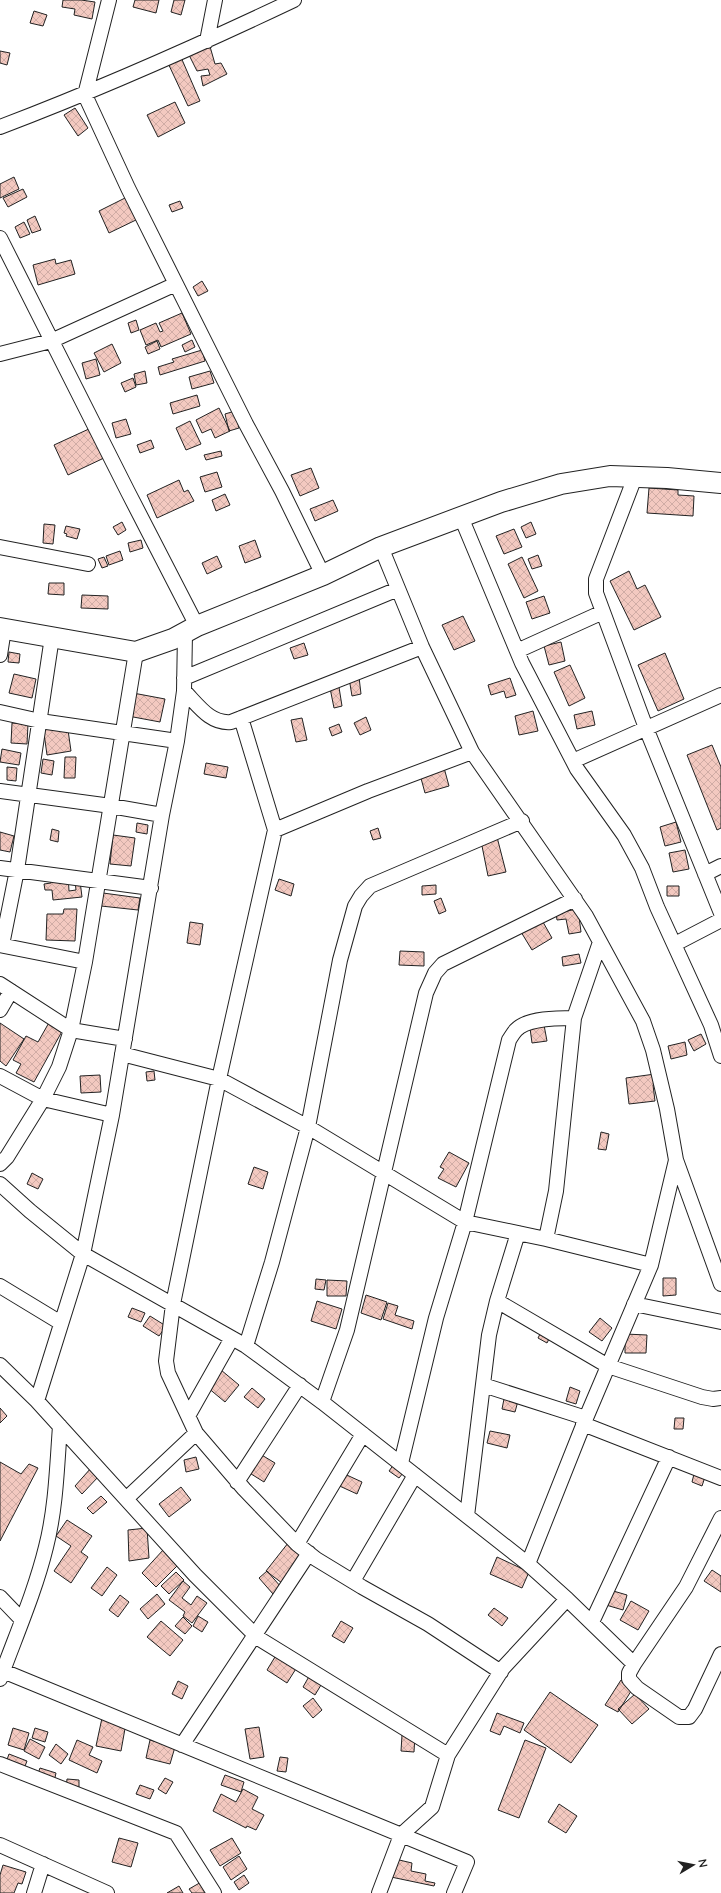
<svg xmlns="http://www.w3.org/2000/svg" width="721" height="1893" font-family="Lato,sans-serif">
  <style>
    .building { fill: url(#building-cross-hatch); stroke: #222 }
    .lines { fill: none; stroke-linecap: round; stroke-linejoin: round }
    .street-casing { stroke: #222; stroke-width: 16 }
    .secondary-casing { stroke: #222; stroke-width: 22 }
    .street { stroke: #fff; stroke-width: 14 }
    .secondary { stroke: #fff; stroke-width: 20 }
  </style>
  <defs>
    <pattern id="building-cross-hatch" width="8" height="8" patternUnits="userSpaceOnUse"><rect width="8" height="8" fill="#f3c9c0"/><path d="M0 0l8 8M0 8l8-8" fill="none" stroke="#d0aca5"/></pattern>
  </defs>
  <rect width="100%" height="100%" fill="#fff"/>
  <path class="building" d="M63,0H81L95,2L92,19L74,15L75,9L62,7Z
    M135,0H159L156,13L133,7Z
    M174,0H185L181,15L171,12Z
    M34,11L47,15L43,26L30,23Z
    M209,43L215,64L221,63L227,74L203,86L201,76L210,75L208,69L197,71L189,55Z
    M0,51L10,53L7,65L0,63Z
    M180,55L200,101L188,106L167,61Z
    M175,102L185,123L158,137L147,115Z
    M75,108L88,128L78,136L64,115Z
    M14,177L19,189L0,198V184Z
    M23,189L27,197L8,207L3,198Z
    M127,197L138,219L109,233L99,211Z
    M180,201L183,208L172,212L169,205Z
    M35,216L41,230L32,233L27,220Z
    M24,222L30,234L20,238L15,227Z
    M55,259L56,264L71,260L75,274L38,285L33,265Z
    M202,281L208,291L198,296L193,287Z
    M182,313L191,334L161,347L158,340L146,345L140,330L156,323L160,332L163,331L159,323Z
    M136,320L139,330L131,333L128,323Z
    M192,340L195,347L185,352L182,345Z
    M157,341L160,349L148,354L145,347Z
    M112,344L121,363L104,372L94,353Z
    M202,350L205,361L160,375L158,367L174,362L172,359Z
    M96,359L100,375L86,379L82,363Z
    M145,371L147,383L136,385L134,374Z
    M210,371L214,383L192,389L189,377Z
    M133,378L136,387L125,392L121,383Z
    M197,395L200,406L173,414L170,403Z
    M219,408L230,431L215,438L211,429L202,433L196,420Z
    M235,411L239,428L229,431L225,414Z
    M126,419L131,434L116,438L112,423Z
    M190,421L201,444L186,450L176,428Z
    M91,428L104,458L68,475L54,445Z
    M151,440L154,448L140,453L137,445Z
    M221,451L222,456L206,460L204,455Z
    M311,468L319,488L300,496L291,475Z
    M217,472L222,487L205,492L200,477Z
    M179,480L184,492L188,490L194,501L157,518L147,495Z
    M649,488L678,490V495L694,496L693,516L647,513Z
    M225,494L230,505L216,511L212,500Z
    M333,500L338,511L315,521L310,509Z
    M122,522L126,530L118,535L113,527Z
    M531,522L536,534L526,538L521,527Z
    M44,524L55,525L53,544L43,543Z
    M66,526L80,529L77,539L66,536L67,534L64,533Z
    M514,529L522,547L504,554L496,536Z
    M141,540L143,548L130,552L128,543Z
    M255,540L261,557L245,563L239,546Z
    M120,551L123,560L109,565L106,556Z
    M538,555L542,566L532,569L528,559Z
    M217,556L222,567L207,574L202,563Z
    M104,557L108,566L102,568L98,559Z
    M522,557L538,591L524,598L508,564Z
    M629,571L637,589L645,585L661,617L634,630L610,581Z
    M49,583H64V595L48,594Z
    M82,595L108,596V609L81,608Z
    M544,596L550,613L532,619L526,602Z
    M463,616L475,641L454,650L442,625Z
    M561,642L565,661L549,665L544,646Z
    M304,643L308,655L294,659L290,648Z
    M9,652L20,654L19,663L8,662Z
    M665,653L684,699L658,711L638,665Z
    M570,665L585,698L569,706L554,672Z
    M14,674L36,679L32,698L9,693Z
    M359,677L361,694L352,696L349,678Z
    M510,678L516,695L506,698L504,691L491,695L488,685Z
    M338,681L342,706L334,708L329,683Z
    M133,693L165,699L160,722L128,716Z
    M533,711L538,731L519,735L515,716Z
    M592,711L595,725L577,729L574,715Z
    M366,717L371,730L360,735L354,723Z
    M302,718L307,740L296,742L291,720Z
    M12,723L28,724L27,744L11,743Z
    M67,723L71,751L47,755L43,726Z
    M339,724L342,732L332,736L329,728Z
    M712,745L721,767V828L717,830L687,755Z
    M2,749L21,753L19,765L0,762Z
    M65,757H76L75,778H64Z
    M43,759L54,761L52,775L41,773Z
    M206,763L228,767L226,778L204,774Z
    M443,764L449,786L425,793L419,771Z
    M7,767L17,768L16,781L7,780Z
    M676,822L681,842L665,846L660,827Z
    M137,823L148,825L147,834L136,832Z
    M378,828L381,838L373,840L370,831Z
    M52,829L59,831L58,842L50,840Z
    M0,832L14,836L10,852L0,850Z
    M113,835L135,838L131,866L110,864Z
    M497,837L506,872L488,876L481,841Z
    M685,850L689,869L673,872L669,853Z
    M68,873L69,891L76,890L75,881H80L82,897L53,900L52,890H45L44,884L51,883L50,875Z
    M279,879L294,884L291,896L275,890Z
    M436,885V894L422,895V886Z
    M667,886H679V896H667Z
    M103,893L140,898L138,910L101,906Z
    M441,898L446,911L439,914L434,901Z
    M64,909H77L75,941L46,940L47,914H63Z
    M578,909L581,932L569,934L566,919L557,920L556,913Z
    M539,915L552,938L532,950L518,927Z
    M190,922L203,924L200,945L187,943Z
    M400,951L424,952V966L399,965Z
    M579,954L581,963L563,966L562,957Z
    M51,1019L65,1026L34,1082L16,1073L21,1064L13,1060L26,1036L38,1042Z
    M0,1023L24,1039L6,1066L0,1061Z
    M544,1025L547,1041L532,1043L530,1028Z
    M701,1034L706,1044L694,1051L688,1040Z
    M685,1042L687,1055L671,1059L668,1046Z
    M154,1071L155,1080L147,1081L146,1072Z
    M655,1074L656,1085H653L655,1101L629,1104L626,1078Z
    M100,1075L101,1092L81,1093L80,1076Z
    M601,1132L609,1134L606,1150L598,1149Z
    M449,1152L469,1163L456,1187L438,1178L444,1169L440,1167Z
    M254,1167L268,1172L263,1189L248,1184Z
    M32,1173L43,1179L38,1189L27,1184Z
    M663,1278H676V1295L663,1296Z
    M316,1279L326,1280L324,1290L315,1289Z
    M327,1280L347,1281L346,1296H327Z
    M366,1295L387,1302L381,1320L361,1313Z
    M317,1301L342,1309L336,1329L311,1321Z
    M388,1303L398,1306L395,1315L414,1321L412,1329L383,1319Z
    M132,1308L145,1313L141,1322L128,1317Z
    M150,1316L166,1326L159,1336L143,1326Z
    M600,1318L612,1328L602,1341L589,1332Z
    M543,1328L552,1333L547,1343L538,1338Z
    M625,1334L647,1335L646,1353H625Z
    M221,1370L239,1385L225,1402L207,1387Z
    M570,1387L580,1391L576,1404L566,1401Z
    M252,1388L265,1399L258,1408L244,1397Z
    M504,1399L518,1401L515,1412L502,1409Z
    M0,1408L7,1416L0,1423Z
    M675,1418H684L683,1429H674Z
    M490,1431L510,1435L507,1448L487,1443Z
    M260,1454L275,1463L264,1482L248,1472Z
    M196,1457L199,1469L186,1472L184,1460Z
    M397,1460L407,1468L399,1478L389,1471Z
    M0,1462L21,1474L29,1464L38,1468L0,1541Z
    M91,1468L99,1476L82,1494L75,1486Z
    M338,1471L362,1482L357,1494L333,1483Z
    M694,1474L705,1477L702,1486L692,1482Z
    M181,1487L191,1500L169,1517L159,1504Z
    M101,1496L107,1502L93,1514L87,1508Z
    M67,1520L92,1536L81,1552L88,1557L71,1583L54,1571L71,1546L56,1536Z
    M147,1528L149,1558L129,1561L128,1530Z
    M292,1538L307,1549L282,1583L266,1571Z
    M164,1549L179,1564L156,1587L142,1573Z
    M497,1557L529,1572L522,1588L490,1574Z
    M107,1567L117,1575L102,1596L91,1588Z
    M712,1570L721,1576V1592L704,1581Z
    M267,1571L281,1587L273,1594L259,1578Z
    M176,1572L184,1580L169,1594L161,1586Z
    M183,1581L190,1587L182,1598L191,1605L197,1596L207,1603L192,1623L183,1616L185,1612L169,1600Z
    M610,1590L627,1595L623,1610L606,1605Z
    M157,1594L165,1604L148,1619L140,1609Z
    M120,1595L129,1602L118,1617L109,1610Z
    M631,1601L649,1611L638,1630L620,1620Z
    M494,1608L508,1618L502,1626L488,1615Z
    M198,1616L208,1622L202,1632L193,1626Z
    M183,1617L192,1626L185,1634L175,1626Z
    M161,1621L183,1640L170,1656L147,1637Z
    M341,1621L353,1628L344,1643L332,1636Z
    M278,1652L299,1664L287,1683L267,1670Z
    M311,1673L324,1680L315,1695L303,1687Z
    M621,1680L633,1688L618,1712L605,1705Z
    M178,1681L188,1686L182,1699L172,1694Z
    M550,1692L598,1725L571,1763L524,1730Z
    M635,1694L649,1709L632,1724L618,1709Z
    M313,1698L322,1710L313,1718L303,1706Z
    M497,1713L524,1723L520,1733L504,1726L500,1735L490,1731Z
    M102,1718L126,1723L121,1751L96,1746Z
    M259,1727L264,1757L250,1759L245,1729Z
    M13,1728L29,1733L24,1750L8,1745Z
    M35,1728L48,1732L45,1742L32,1738Z
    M402,1735H415L414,1752L401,1751Z
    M30,1739L45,1747L39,1759L24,1751Z
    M77,1740L93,1747L89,1755L102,1761L97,1773L69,1760Z
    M150,1740L175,1747L170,1764L146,1758Z
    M525,1740L546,1748L519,1818L498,1810Z
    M56,1744L68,1754L61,1764L49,1755Z
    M9,1754L27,1761L22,1774L4,1768Z
    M280,1757L288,1758L286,1772L277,1771Z
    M40,1768L56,1773L54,1782L37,1776Z
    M225,1775L244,1782L241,1792L221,1785Z
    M165,1778L173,1782L166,1794L158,1789Z
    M67,1779L79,1780V1790L66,1789Z
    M140,1785L154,1790L150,1799L136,1794Z
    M243,1789L258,1797L252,1809L264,1815L256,1830L247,1826L246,1828L213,1811L221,1794L236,1802Z
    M559,1804L577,1816L566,1833L548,1822Z
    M119,1838L138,1843L131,1867L112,1862Z
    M232,1838L241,1853L220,1866L210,1850Z
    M239,1856L247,1869L231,1880L223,1867Z
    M395,1859L412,1863L411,1871L426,1874L425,1881L435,1883L434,1886L391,1877Z
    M3,1865L26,1872L22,1884L18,1883L14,1893H0V1875Z
    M244,1875L249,1883L239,1890L234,1882Z
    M203,1881L211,1893H192L189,1889Z
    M179,1886L183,1893H167Z"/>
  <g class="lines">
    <defs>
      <path id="street" d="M109,0L85,95L128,188L246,424L282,491L323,575
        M207,41L215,0
        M0,127C100,89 197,46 294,0
        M0,238L128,492L197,626
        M0,354L51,341L176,284
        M635,477L596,579V593L646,728L721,913
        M461,517L522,663L577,769L624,835L642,868L657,907L711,1025L721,1056
        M0,547L88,564
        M381,547L422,647L472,752L586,916L643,1021L653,1050L667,1109L676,1160L721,1284
        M517,651L603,612
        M0,655L4,629
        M184,678L398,589
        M184,691C198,705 210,724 231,722L422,647
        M0,712L40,721L177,741
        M241,718L275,830L219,1079L173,1304L166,1361L168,1373L196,1433L244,1489L297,1544L316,1559L362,1587L428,1624L501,1672
        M573,761L721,695
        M0,791L111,806L162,815
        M275,830L368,791L472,752
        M0,868L151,888
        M705,874L721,866
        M675,944L721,920
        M0,945L85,962
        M2,945L17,870L52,637
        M0,984L71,1030L125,1039
        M0,1010L11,991
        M122,1054L219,1079L308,1127L465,1222L546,1239L651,1265
        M0,1076L43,1099L112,1115
        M0,1164L7,1157L43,1099L59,1067L71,1030L85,962L136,652
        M0,1184L30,1211L83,1254L246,1346L322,1402L528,1564L567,1599L634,1664
        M546,1239L556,1191L574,1018L600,942
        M0,1286L61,1323
        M497,1301L608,1366L702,1397L713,1399L721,1398
        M634,1304L721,1322
        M246,1346L272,1262L308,1127L340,960L355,906L361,896L370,886L522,821
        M0,1365L37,1401L195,1575L258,1638L448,1755
        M483,1385L586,1418
        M37,1401L83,1254L112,1115L162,815L177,741L184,691L185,633
        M322,1402L347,1330L426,993L435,973L443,964L575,899
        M188,1416L232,1338
        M583,1424L721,1478
        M401,1463L436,1318L465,1222L509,1040C511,1037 513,1033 516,1030C527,1018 559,1018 574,1018
        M237,1482L300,1385
        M127,1498L196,1433
        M467,1516L489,1335L497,1301L518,1233
        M721,1518L686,1587L634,1664L629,1673V1679L637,1688L679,1717H689L695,1709L721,1654
        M297,1544L363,1434
        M528,1564L586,1418L651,1265L676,1160
        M353,1581L415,1475
        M0,1597L22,1620
        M592,1622L669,1457
        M3,1671L467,1862L454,1893
        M0,1679C16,1635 35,1592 46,1547C56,1508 57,1466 60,1426
        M182,1745L309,1553
        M0,1764L176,1833L214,1893
        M0,1845L107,1893
        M34,1893L43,1864
        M379,1893L401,1835L432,1807L448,1755L503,1668L567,1599"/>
      <path id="secondary" d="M0,628L136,652L173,639L197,626L323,575L381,547L501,502L561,484L610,476L667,478L721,483"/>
    </defs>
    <use href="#street" class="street-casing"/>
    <use href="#secondary" class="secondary-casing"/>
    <use href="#street" class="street"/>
    <use href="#secondary" class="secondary"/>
  </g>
  <g transform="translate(693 1865) rotate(80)" stroke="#ffffff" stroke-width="3" paint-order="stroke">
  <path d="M0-3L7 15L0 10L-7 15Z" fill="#222222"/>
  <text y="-6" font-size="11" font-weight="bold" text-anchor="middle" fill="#222222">N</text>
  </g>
</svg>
